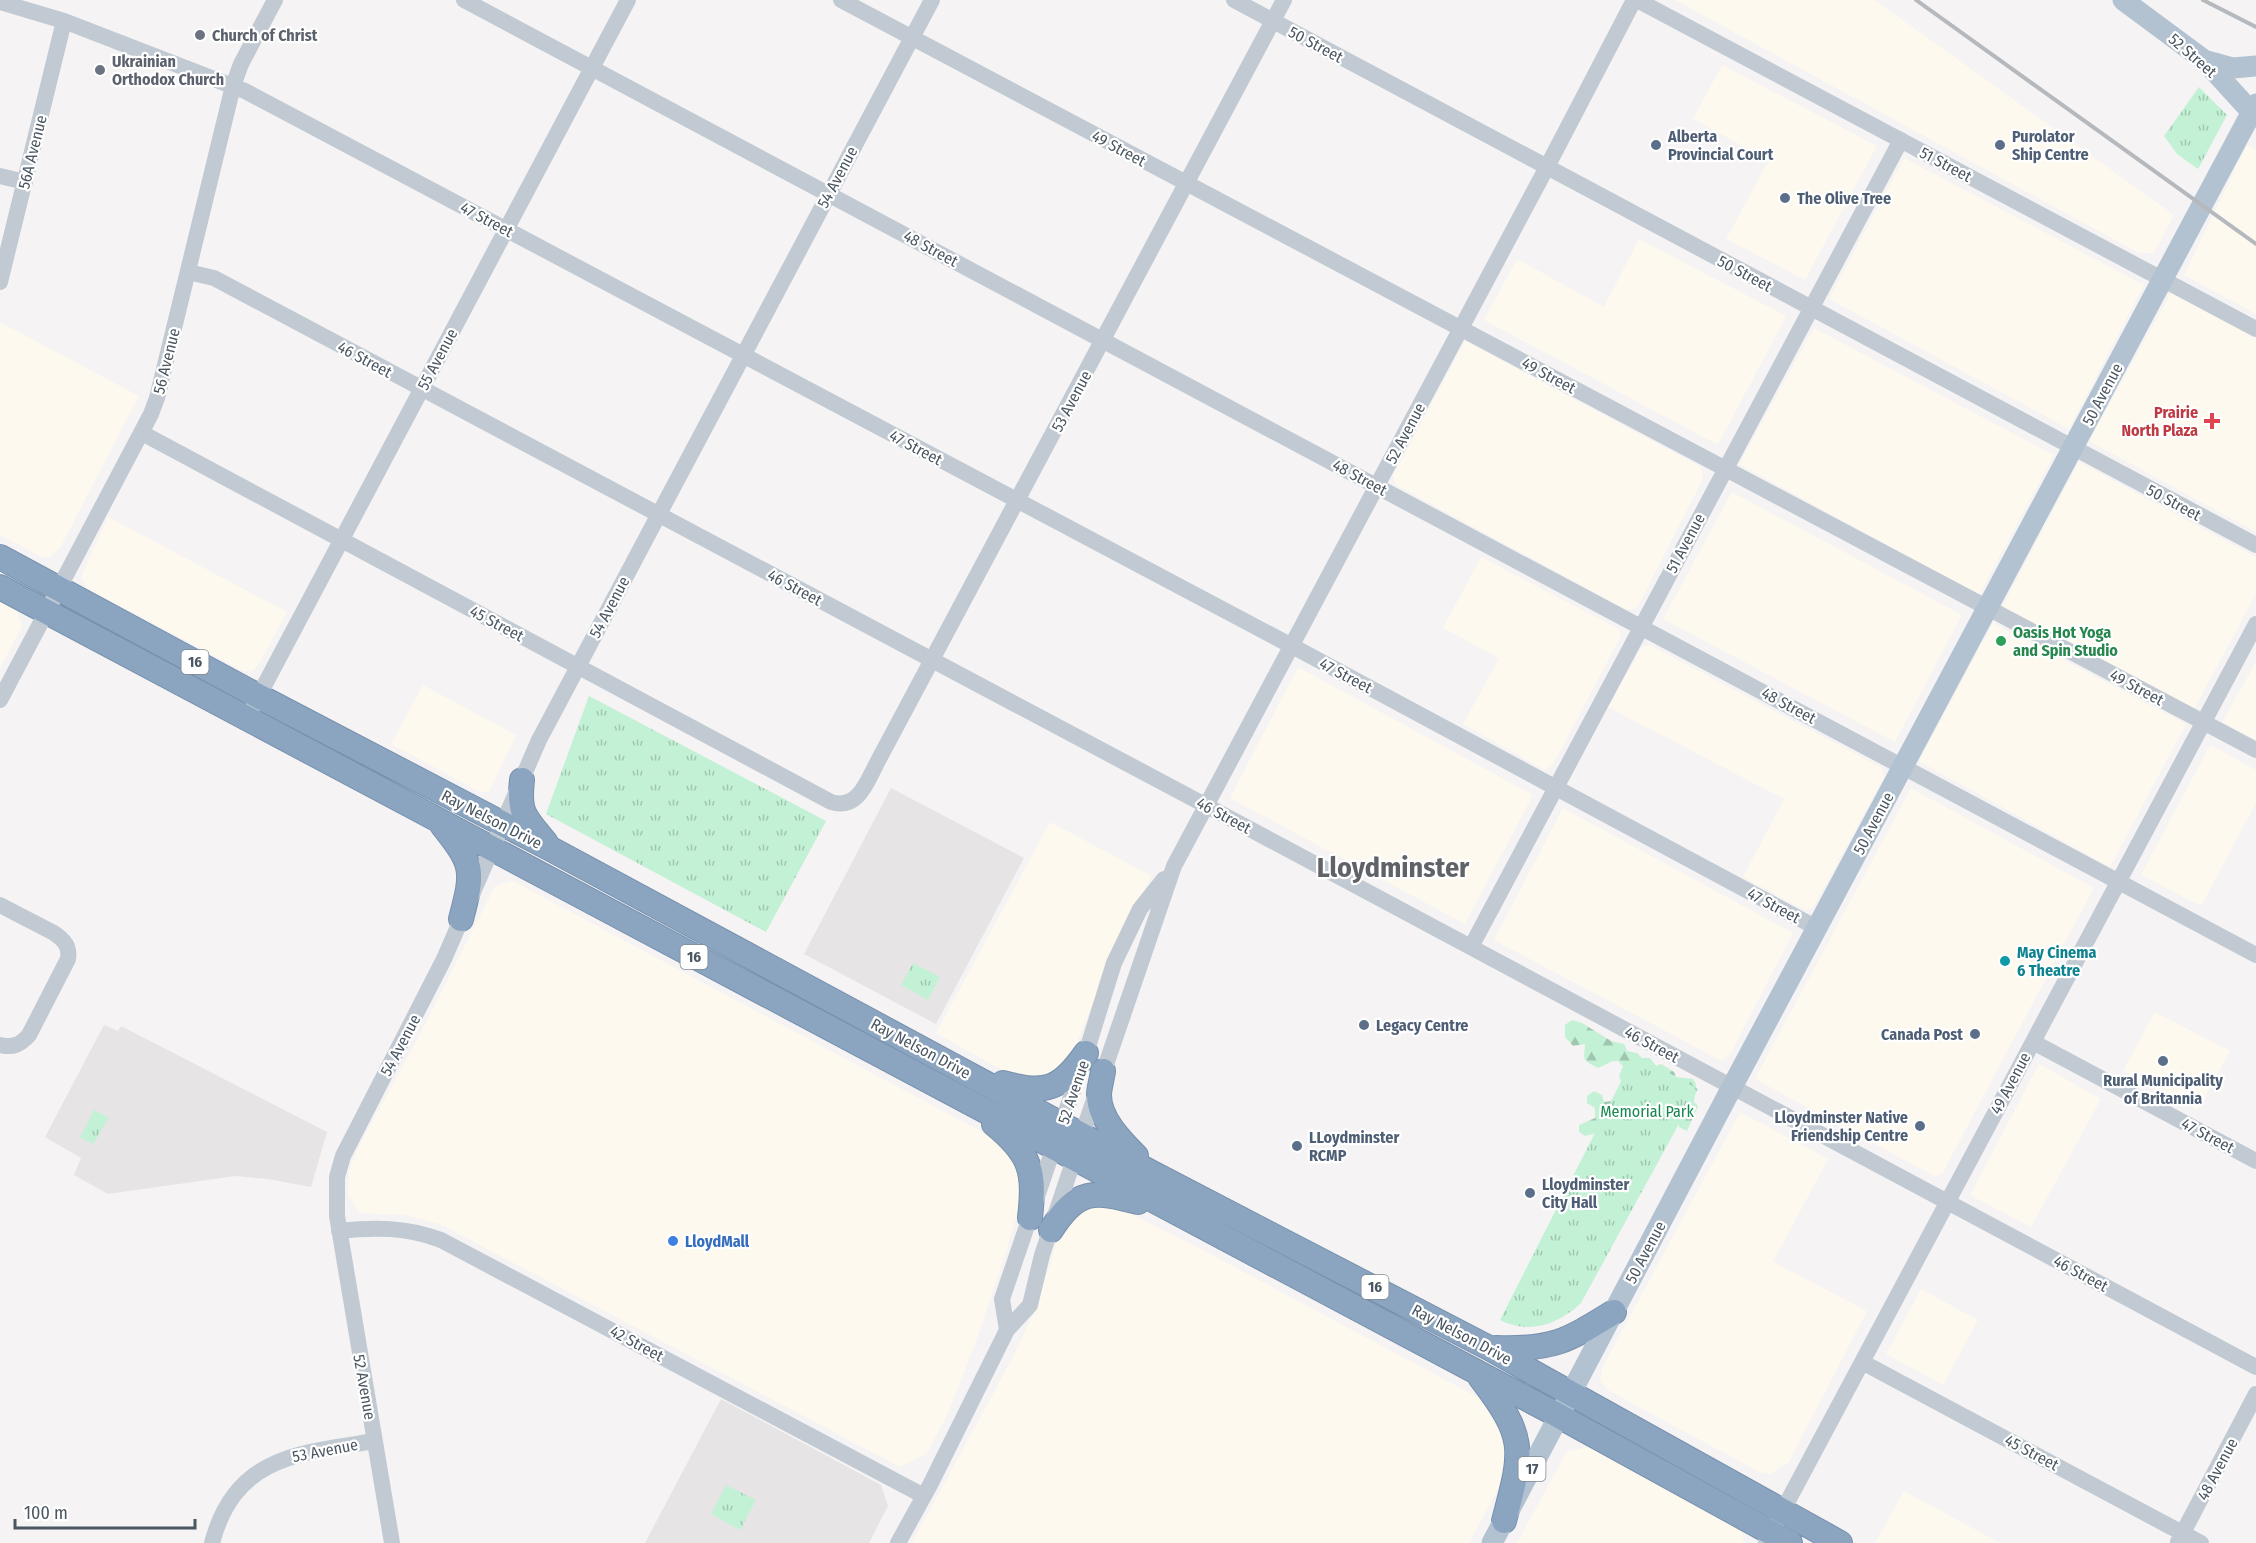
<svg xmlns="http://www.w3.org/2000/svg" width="2256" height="1543" font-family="'Fira Sans Condensed',sans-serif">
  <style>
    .commercial { fill: #fdf9ef }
    .education { fill: #e6e4e5 }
    .forest { fill: url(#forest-firs) }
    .park { fill: url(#park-tufts) }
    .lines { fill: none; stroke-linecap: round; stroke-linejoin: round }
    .highway-casing { stroke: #7690ad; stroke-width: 26 }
    .minor { stroke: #c1cad2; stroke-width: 16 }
    .major { stroke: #b3c2d1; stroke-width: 21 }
    .highway { stroke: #8ba5c1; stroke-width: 24 }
    .rail { stroke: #b5b8bd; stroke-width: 4 }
    .worship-dot { fill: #6b7280; stroke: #fff; stroke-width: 2 }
    .service-dot { fill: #5c6f8a; stroke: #fff; stroke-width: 2 }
    .health-dot { fill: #e0444e; stroke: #fff; stroke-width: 2 }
    .leisure-dot { fill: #2e9e5b; stroke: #fff; stroke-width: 2 }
    .culture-dot { fill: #0f9aa8; stroke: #fff; stroke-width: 2 }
    .shop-dot { fill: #3f7fe0; stroke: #fff; stroke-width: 2 }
    .labels { text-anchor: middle; stroke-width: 4.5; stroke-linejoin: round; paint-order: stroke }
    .shield { fill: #fff; stroke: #808990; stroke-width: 1.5 }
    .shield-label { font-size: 15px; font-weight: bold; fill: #4a5661 }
    .worship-label { font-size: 16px; font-weight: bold; fill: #5b616d; stroke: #fff; text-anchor: start }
    .street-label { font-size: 16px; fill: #4a5661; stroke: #fff }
    .service-label { font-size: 16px; font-weight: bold; fill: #4e5e75; stroke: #fff; text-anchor: start }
    .health-label { font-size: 16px; font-weight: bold; fill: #be3a42; stroke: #fff; text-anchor: end }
    .leisure-label { font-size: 16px; font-weight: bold; fill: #27864d; stroke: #fff; text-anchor: start }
    .culture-label { font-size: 16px; font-weight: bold; fill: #0d838f; stroke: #fff; text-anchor: start }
    .park-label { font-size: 16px; fill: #17864f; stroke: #fff }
    .shop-label { font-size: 16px; font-weight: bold; fill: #366cbe; stroke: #fff; text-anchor: start }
    .town-label { font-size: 28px; font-weight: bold; fill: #5f6368; stroke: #fff }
  </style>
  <defs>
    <pattern id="forest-firs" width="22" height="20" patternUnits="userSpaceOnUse" patternTransform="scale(1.5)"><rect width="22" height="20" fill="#c3f1d5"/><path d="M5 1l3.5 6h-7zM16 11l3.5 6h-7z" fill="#a0c6b0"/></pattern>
    <pattern id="park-tufts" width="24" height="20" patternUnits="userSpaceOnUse" patternTransform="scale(1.5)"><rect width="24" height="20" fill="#c3f1d5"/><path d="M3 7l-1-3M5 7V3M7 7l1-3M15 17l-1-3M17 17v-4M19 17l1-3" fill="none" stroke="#a0c6b0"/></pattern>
  </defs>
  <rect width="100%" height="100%" fill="#f5f3f3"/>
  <path class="commercial" d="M1675,0H1875L2174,215L2154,253H2139Z
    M1722,65L1877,146L1805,280L1726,239L1769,160L1693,119Z
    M2247,145L2256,149V314L2184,275Z
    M1904,158L2144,285L2069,429L1829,299Z
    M1639,239L1786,316L1718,445L1484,320L1517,259L1604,307Z
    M2171,293L2256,339V532L2089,441Z
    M0,322L139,396L60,548L50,557L44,558L0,535Z
    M1814,328L2054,455L1979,595L1739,464Z
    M1465,341L1701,467L1703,479L1637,608L1627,610L1396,485L1393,476Z
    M2079,462L2256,557V594L2193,711L2002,607Z
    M1732,492L1962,615L1895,742L1663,619Z
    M108,517L287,612L260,662L252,671H243L87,588L81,577Z
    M1481,557L1619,629L1621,636L1552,766L1544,770L1463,724L1499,658L1443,628Z
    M0,602L17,611L22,627L0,668Z
    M1993,623L2186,724L2110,867L1919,761Z
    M1650,645L1882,768L1884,777L1813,908L1805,910L1743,877L1784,799L1608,707L1642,647Z
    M2256,662V740L2222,722Z
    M1298,667L1533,795L1465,924L1230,798Z
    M423,685L516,735L489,792H480L391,744Z
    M2210,745L2256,770V803L2201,906L2141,875Z
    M1911,788L2094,888L1942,1174L1934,1176L1757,1080V1075Z
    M1563,808L1793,933L1731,1053L1722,1061L1494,940Z
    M1050,822L1152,876L1124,926L1070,1060L1061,1072L1037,1079L1000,1069L936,1033Z
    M513,881L1003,1143L1020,1171L1024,1188L1010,1239L977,1339L946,1418L926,1454L900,1467L440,1224L406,1215L359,1213L348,1195L349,1170L358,1148L418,1038L495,886Z
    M2155,1012L2230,1051L2198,1110L2123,1071Z
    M2039,1064L2101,1099L2031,1227L1970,1195Z
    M1740,1112L1828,1159L1773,1262L1867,1311L1789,1462L1771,1474L1760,1472L1644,1410L1606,1389L1600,1380L1603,1366Z
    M1080,1206H1107L1125,1211L1199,1248L1481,1399L1502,1436L1508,1471L1469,1543H912L1014,1355L1035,1310L1061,1229Z
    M1921,1289L1978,1320L1943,1385L1886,1354Z
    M1589,1447L1731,1522L1742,1533L1744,1543H1517L1567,1451Z
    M1904,1491L2000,1543H1875Z"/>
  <path class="education" d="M891,788L1024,858L936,1024L804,954Z
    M104,1025L118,1031L121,1026L327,1132L311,1187L268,1179L235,1176L108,1194L74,1175L81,1158L45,1137Z
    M721,1399L881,1485L888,1506L869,1543H645Z"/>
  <path class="forest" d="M1572,1020L1582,1023L1611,1041L1624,1044L1627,1051L1637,1053L1642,1058H1650L1656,1066L1661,1064L1674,1072L1676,1077L1693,1079L1696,1084L1694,1102L1698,1106L1687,1131L1679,1127L1677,1113L1623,1086L1619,1076L1623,1066L1618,1061H1613L1598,1068C1581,1059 1584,1061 1585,1044L1573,1046L1565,1037V1025Z
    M1594,1091L1602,1095L1604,1102L1613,1101L1597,1133L1585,1136L1579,1132V1125L1595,1118V1108L1587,1103V1096Z"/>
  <path class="park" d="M2199,87L2227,115L2198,169L2177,154L2164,136Z
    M589,696L826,821L766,932L546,814Z
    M913,963L940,977L928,1000L901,985Z
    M1635,1054L1698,1089L1581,1303C1559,1324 1529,1335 1500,1320Z
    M94,1110L109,1118L93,1144L80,1137Z
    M726,1485L756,1500L740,1530L711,1514Z"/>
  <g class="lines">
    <defs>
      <path id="highway" d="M0,557L258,696L551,849L1152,1173L1489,1348L1840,1543
        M0,587L1550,1411L1790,1543
        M522,780C518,814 525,817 546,843
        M442,825C474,865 474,870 461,919
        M1103,1071C1102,1079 1099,1088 1099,1095C1099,1119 1121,1141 1136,1156
        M1003,1083C1046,1095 1061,1089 1086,1053
        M994,1124C1032,1155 1035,1172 1030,1218
        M1051,1230C1077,1189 1093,1190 1138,1202
        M1496,1348C1553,1350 1567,1341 1614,1312
        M1480,1377C1527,1438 1523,1449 1504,1521"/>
    </defs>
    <use href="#highway" class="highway-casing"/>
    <path class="minor" d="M464,0L2256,955
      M841,0L2256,750
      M1234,0L2256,545
      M1637,0L2256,329
      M0,2L64,21L245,91L1307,654L1817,928
      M0,176L25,182
      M188,272L214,278L1220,813L2256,1367
      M0,282L64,21
      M142,433L831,802C859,811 868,779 879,759L1284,0
      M0,700L151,414L157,398L233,86L241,64L275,0
      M247,718L628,0
      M0,905L54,933C64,940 70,946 68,959L29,1035C20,1045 13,1048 0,1045
      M1471,947L1901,140
      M2033,1042L2256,1161
      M339,1231C374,1227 407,1227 441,1240L924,1496
      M1007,1330L1002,1299L1086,1053L1114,963L1140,909L1164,879
      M1862,1362L2201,1543
      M1766,1542L2256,624
      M2178,1542L2256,1394
      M212,1543C235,1456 299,1453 375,1441
      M392,1543L337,1216V1177L343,1156L444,959L539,740L932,0
      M898,1543L930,1485L1007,1330L1030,1305L1042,1255L1085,1126L1174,866L1547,167L1634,0"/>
    <path class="major" d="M2123,0L2204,60L2256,117
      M2204,60L2233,68L2256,66
      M1492,1543L1732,1087L2256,104"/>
    <use href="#highway" class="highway"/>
    <path class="rail" d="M1916,0L2256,244
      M2203,0L2256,27"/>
  </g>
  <g class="worship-dot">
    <circle cx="200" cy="35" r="6"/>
    <circle cx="100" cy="70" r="6"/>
  </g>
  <g class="service-dot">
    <circle cx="1656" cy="145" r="6"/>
    <circle cx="2000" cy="145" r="6"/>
    <circle cx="1785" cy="198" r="6"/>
    <circle cx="1364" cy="1025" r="6"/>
    <circle cx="1975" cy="1034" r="6"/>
    <circle cx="2163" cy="1061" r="6"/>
    <circle cx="1920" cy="1126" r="6"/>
    <circle cx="1297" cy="1146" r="6"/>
    <circle cx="1530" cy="1193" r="6"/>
  </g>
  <path class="health-dot" d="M2209 412h6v6h6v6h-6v6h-6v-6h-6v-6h6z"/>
  <circle class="leisure-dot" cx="2001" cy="641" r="6"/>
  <circle class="culture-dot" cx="2005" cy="961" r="6"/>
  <circle class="shop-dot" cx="673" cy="1241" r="6"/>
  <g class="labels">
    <g class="shield">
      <rect x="181.5" y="650" width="27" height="24" rx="4.5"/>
      <rect x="680.5" y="945" width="27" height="24" rx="4.5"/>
      <rect x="1361.5" y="1275" width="27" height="24" rx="4.5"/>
      <rect x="1518.5" y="1457" width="27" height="24" rx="4.5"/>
    </g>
    <g class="shield-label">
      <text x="195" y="667">16</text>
      <text x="694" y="962">16</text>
      <text x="1375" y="1292">16</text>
      <text x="1532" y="1474">17</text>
    </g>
    <g class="worship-label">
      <text x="212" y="41">Church of Christ</text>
      <text x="112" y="67">Ukrainian<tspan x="112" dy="18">Orthodox Church</tspan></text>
    </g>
    <g class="street-label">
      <text transform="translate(1316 44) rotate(28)" y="6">50 Street</text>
      <text transform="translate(2193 55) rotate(41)" y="6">52 Street</text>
      <text transform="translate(1119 148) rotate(28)" y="6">49 Street</text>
      <text transform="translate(32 152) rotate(-76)" y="6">56A Avenue</text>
      <text transform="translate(1946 164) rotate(28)" y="6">51 Street</text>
      <text transform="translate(837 177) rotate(-62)" y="6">54 Avenue</text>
      <text transform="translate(487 219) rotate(28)" y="6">47 Street</text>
      <text transform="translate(931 248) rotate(28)" y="6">48 Street</text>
      <text transform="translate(1745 273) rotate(28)" y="6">50 Street</text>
      <text transform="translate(365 359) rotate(28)" y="6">46 Street</text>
      <text transform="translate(437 359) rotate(-62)" y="6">55 Avenue</text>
      <text transform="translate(166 361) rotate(-76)" y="6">56 Avenue</text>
      <text transform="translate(1549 375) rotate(28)" y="6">49 Street</text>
      <text transform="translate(2102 394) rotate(-62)" y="6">50 Avenue</text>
      <text transform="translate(1071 401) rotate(-62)" y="6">53 Avenue</text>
      <text transform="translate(1405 433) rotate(-62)" y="6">52 Avenue</text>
      <text transform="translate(916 447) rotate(28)" y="6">47 Street</text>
      <text transform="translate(1360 477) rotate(28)" y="6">48 Street</text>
      <text transform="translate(2174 502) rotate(28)" y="6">50 Street</text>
      <text transform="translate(1685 543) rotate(-62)" y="6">51 Avenue</text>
      <text transform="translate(795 587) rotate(28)" y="6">46 Street</text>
      <text transform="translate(609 607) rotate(-62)" y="6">54 Avenue</text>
      <text transform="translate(497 623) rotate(28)" y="6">45 Street</text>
      <text transform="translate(1346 675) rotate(28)" y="6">47 Street</text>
      <text transform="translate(2137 687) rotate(28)" y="6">49 Street</text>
      <text transform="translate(1789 705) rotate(28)" y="6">48 Street</text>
      <text transform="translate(1224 815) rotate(28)" y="6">46 Street</text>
      <text transform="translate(492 819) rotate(27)" y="6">Ray Nelson Drive</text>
      <text transform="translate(1873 823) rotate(-62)" y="6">50 Avenue</text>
      <text transform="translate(1774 905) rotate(28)" y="6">47 Street</text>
      <text transform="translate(1652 1044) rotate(28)" y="6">46 Street</text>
      <text transform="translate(400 1045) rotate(-62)" y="6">54 Avenue</text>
      <text transform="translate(921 1048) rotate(28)" y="6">Ray Nelson Drive</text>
      <text transform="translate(2010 1083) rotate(-62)" y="6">49 Avenue</text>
      <text transform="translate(1073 1092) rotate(-71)" y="6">52 Avenue</text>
      <text transform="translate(2208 1135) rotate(28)" y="6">47 Street</text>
      <text transform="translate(1645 1252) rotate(-62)" y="6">50 Avenue</text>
      <text transform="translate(2081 1273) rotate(28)" y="6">46 Street</text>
      <text transform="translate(1462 1334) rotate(28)" y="6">Ray Nelson Drive</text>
      <text transform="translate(637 1343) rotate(28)" y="6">42 Street</text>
      <text transform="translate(365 1387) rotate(80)" y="6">52 Avenue</text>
      <text transform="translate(325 1450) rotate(-11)" y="6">53 Avenue</text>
      <text transform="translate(2032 1452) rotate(28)" y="6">45 Street</text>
      <text transform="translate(2217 1469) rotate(-62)" y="6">48 Avenue</text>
    </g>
    <g class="service-label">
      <text x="1668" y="142">Alberta<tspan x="1668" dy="18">Provincial Court</tspan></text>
      <text x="2012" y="142">Purolator<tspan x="2012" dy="18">Ship Centre</tspan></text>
      <text x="1797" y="204">The Olive Tree</text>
      <text x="1376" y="1031">Legacy Centre</text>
      <text x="1963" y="1040" text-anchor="end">Canada Post</text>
      <text x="2163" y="1086" text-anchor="middle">Rural Municipality<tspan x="2163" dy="18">of Britannia</tspan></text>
      <text x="1908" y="1123" text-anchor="end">Lloydminster Native<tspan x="1908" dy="18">Friendship Centre</tspan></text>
      <text x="1309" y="1143">LLoydminster<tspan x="1309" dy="18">RCMP</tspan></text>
      <text x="1542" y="1190">Lloydminster<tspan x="1542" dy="18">City Hall</tspan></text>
    </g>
    <g class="health-label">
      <text x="2198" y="418">Prairie<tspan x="2198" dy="18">North Plaza</tspan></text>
    </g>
    <g class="leisure-label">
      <text x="2013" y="638">Oasis Hot Yoga<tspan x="2013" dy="18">and Spin Studio</tspan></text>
    </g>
    <g class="culture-label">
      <text x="2017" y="958">May Cinema<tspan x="2017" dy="18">6 Theatre</tspan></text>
    </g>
    <g class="park-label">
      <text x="1647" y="1117">Memorial Park</text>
    </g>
    <g class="shop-label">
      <text x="685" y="1247">LloydMall</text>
    </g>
    <g class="town-label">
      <text x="1393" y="877">Lloydminster</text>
    </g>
  </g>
  <path d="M15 1519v9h180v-9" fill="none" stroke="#4a5661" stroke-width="3"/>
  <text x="24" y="1519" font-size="18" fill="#4a5661" stroke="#ffffff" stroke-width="4.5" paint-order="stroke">100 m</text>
</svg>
